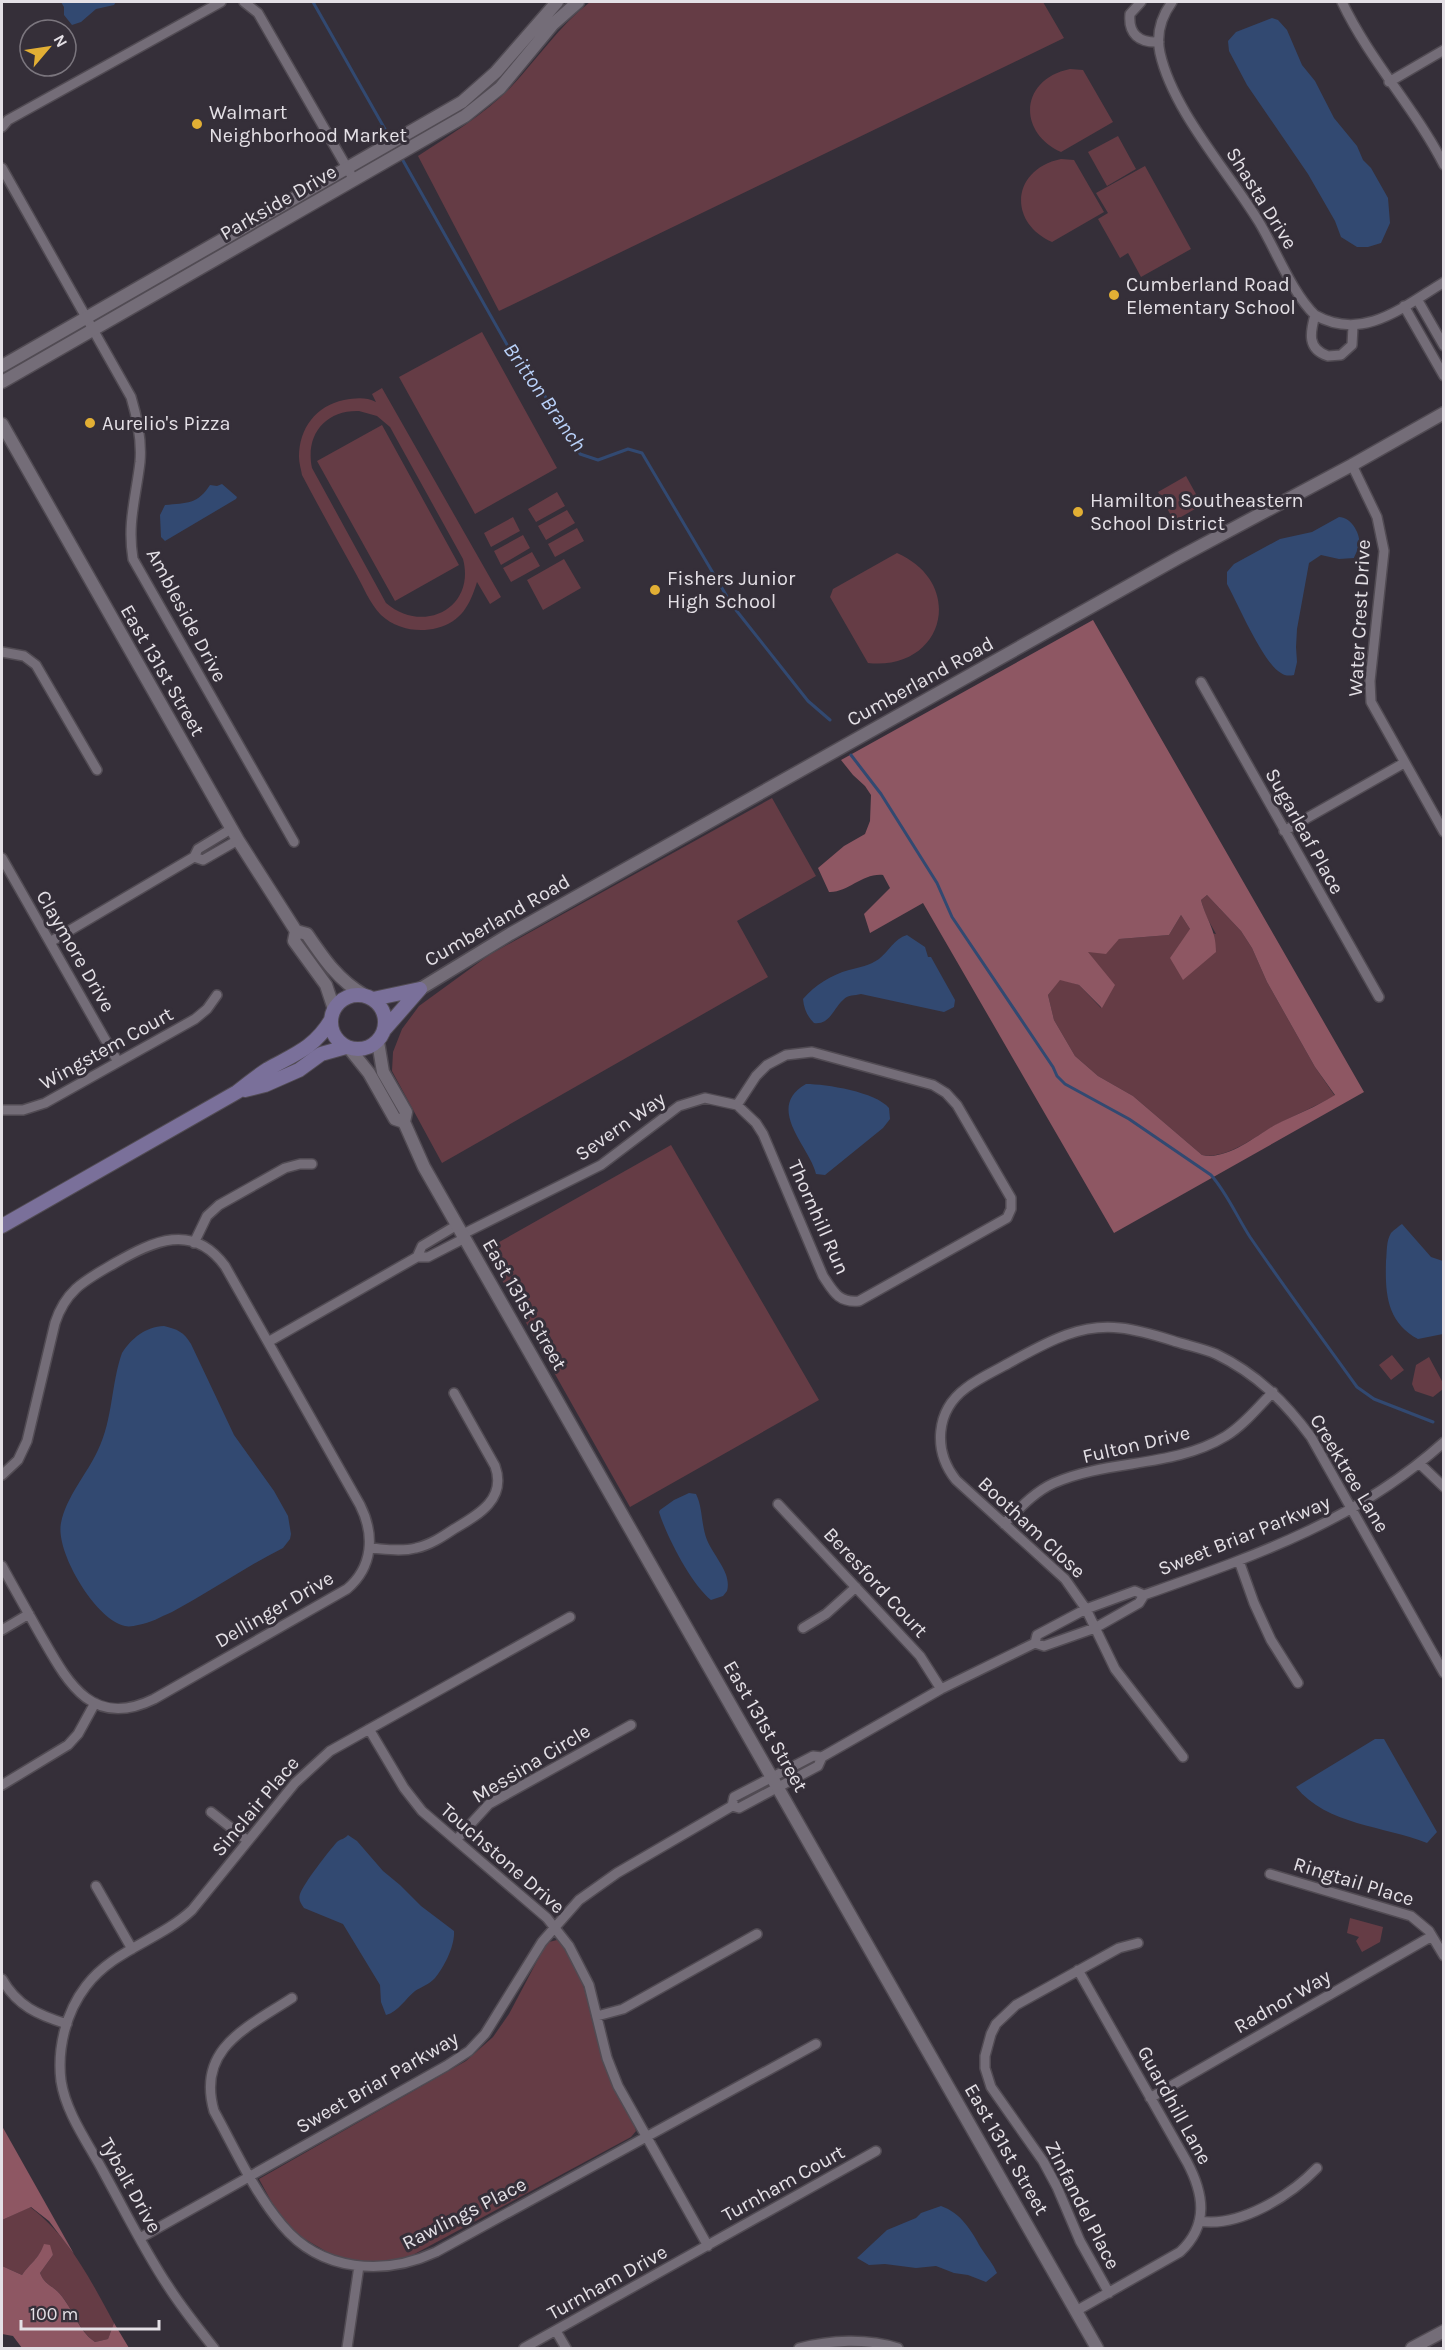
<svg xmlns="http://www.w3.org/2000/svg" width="1445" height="2350" font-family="Karla,sans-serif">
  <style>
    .green { fill: #653c45; fill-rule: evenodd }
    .forest { fill: #8e5763; fill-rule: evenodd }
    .water { fill: #324971 }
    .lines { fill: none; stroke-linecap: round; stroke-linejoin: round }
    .stream { stroke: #324971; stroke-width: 3 }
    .minor-casing { stroke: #514b53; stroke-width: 12 }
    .tertiary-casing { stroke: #514b53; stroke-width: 15 }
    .secondary-casing { stroke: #514b53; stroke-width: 16 }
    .minor { stroke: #746d78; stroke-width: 9 }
    .tertiary { stroke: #746d78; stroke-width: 12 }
    .secondary { stroke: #7a709a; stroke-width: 14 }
    .poi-dot { fill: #e2af34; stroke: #352f39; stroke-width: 2 }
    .labels { text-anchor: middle; stroke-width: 6; stroke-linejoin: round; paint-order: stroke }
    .poi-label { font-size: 20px; fill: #e4e0e6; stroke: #352f39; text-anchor: start }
    .street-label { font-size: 20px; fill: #e4e0e6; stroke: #352f39 }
    .water-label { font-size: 21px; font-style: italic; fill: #b9d1f9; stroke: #352f39 }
  </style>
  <rect width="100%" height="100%" fill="#352f39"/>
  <path class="green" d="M590,2H1043L1064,38L499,311L418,156C450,135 484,115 511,87C538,58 559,26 590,2Z
    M1070,69L1083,70L1113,122L1061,152C1016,131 1021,79 1070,69Z
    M1118,136L1136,169L1107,186L1088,152Z
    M1061,159L1074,160L1104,212L1052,242C1007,222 1012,169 1061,159Z
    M1145,166L1191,249L1141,277L1128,253L1120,258L1098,219L1108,213L1096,193Z
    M482,332L557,468L475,514L399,377Z
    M382,388L501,597L490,604L477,582C470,605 461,622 437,628C418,633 396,629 381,615C370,604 363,586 355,572C337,540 319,507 302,475C301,469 299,463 299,457C299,428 316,406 344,400C356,398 366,397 376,402L372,394ZM359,411L377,416L390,427L463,559C476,608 423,635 386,603L312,468C305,435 325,410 359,411Z
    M382,425L459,565L395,601L317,461Z
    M1186,476L1202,505L1174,521L1158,492Z
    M557,492L565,506L536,522L528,509Z
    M567,510L575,523L546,540L538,526Z
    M513,517L520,531L491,547L484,533Z
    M577,528L584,541L555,557L548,544Z
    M523,535L530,548L501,565L494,551Z
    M532,552L540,566L511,582L503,568Z
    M897,553C967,584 944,671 868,663L830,597L833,589Z
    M564,559L581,588L543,610L527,580Z
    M772,798L816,876L737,921L768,977L442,1163L392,1071L393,1052L402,1029L419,1006L489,955Z
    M1207,895L1241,931L1252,948L1267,982L1315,1067L1335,1096C1316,1106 1295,1115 1276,1125C1256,1136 1226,1160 1202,1155L1133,1096L1098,1076L1075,1056L1054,1020L1048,995L1060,979L1079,985L1101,1008L1087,952L1119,939L1169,935L1181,915L1190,929L1216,934L1206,916L1201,900Z
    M671,1145L819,1400L630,1507L485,1250Z
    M1392,1355L1404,1370L1391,1380L1379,1365Z
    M1429,1357L1443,1383V1389L1433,1397L1415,1391L1412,1384L1416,1365Z
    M1350,1918L1383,1927L1380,1942L1362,1952L1356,1941L1359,1937L1347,1933Z
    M557,1940C583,1962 586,2001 595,2031C605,2065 617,2094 634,2125L636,2131L631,2137L409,2257L380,2264L339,2259L303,2238L282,2221L259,2179L466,2061L493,2037L509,2014L545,1946L549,1942Z
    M30,2207C69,2236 91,2281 114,2323L108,2339L95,2342C77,2329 72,2305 57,2291C49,2284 44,2283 40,2273L53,2255L44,2245C38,2260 31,2262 22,2275L2,2266V2220Z"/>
  <path class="forest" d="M1093,620L1364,1092L1114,1233L923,903L870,933L864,914L890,888L883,875C862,873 848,893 829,892L818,868L844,846L865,834L870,821L871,795L865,786L853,775L841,760ZM1207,895L1241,931L1252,948L1267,982L1315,1067L1335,1095C1316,1107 1295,1115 1275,1125C1256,1136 1226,1161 1202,1155L1133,1096L1098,1076L1075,1056L1054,1020L1048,995L1060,980L1079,985L1102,1008L1115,985L1088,952L1106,954L1119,939L1169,935L1181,915L1190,929L1170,958L1183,980L1216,952C1216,929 1207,922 1201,900Z
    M2,2126L74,2254L49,2221L31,2207L2,2220Z
    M44,2244L50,2245L53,2255L40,2273C44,2283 49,2284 57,2291C72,2305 77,2330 95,2342L108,2339L114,2323L129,2348H22L13,2336L2,2334V2266L22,2275C31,2262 38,2260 44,2244Z"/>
  <path class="water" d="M61,2H116L114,5L96,9L81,22L72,25L64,15V7Z
    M1272,18L1278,20L1287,30L1302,65L1315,81L1334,118L1357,146L1363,160L1371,168L1388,198L1390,223L1381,243L1368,247H1357L1341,237L1335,221L1308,174L1247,85L1229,51L1228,41L1236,32Z
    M222,484L237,497L236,499L165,541L161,537L160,515L165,505C187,503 198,504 210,485L217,486Z
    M1339,517C1352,517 1362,536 1359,548C1358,549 1354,557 1354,558L1339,559L1321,555L1309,563L1297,629L1296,647L1297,662L1294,675C1289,676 1285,676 1281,673C1263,663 1238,604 1227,584V572L1234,564L1280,539L1312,532Z
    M907,935L925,947L928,957H931L955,1000L954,1007L944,1012L861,994C854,996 849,994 843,1000C833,1009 830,1025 814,1023C807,1016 804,1009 803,999C815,985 831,975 849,970C860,967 869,966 879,959C889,951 894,939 907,935Z
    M806,1084C826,1084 876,1092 889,1108L890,1119L883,1128L825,1175L816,1174C810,1147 764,1108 806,1084Z
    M1402,1224L1431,1257L1443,1261V1334L1418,1339C1387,1322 1385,1294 1386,1261C1387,1252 1386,1241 1391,1233C1394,1230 1399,1226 1402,1224Z
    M164,1326C177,1329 184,1332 191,1344L234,1435L274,1491L288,1516L291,1534L290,1539L283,1548C245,1567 210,1592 172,1612C160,1617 151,1623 138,1625C134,1626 129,1627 125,1626C96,1620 55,1552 61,1523C66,1497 87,1474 98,1450C113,1419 111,1384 122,1353C132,1338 145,1327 164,1326Z
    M689,1493L696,1494C703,1508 701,1525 707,1540C714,1557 732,1573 727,1591L723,1596L711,1600C691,1584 667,1537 659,1512L660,1510L674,1500Z
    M1375,1739H1384L1437,1832L1427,1843C1385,1826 1326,1825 1296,1787Z
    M348,1835L357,1841L383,1871L400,1885L421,1906L454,1931C455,1946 444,1967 435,1978C430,1984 421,1987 415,1991C406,1998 398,2012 386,2015L381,2002L380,1985L343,1924L304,1908C301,1903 298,1900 300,1894C304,1883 328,1852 337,1842C340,1839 345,1839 348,1835Z
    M941,2206C961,2213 971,2230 981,2248C987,2257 993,2264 997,2273L986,2282L968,2275L954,2273L936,2266L916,2268L885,2264L869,2265L857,2258L887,2230L916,2218L921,2213Z"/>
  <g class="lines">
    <path class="stream" d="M313,2L390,138
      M401,157L519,366L531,373L580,454L598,460L628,449L642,453L732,605L808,701L830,720
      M851,755L881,794L937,883L952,917L1053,1067L1057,1076L1065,1084L1129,1119L1211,1175C1227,1193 1237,1217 1250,1237C1285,1288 1321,1337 1357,1387L1374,1399L1433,1422"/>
    <defs>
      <path id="minor" d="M244,2L258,13L354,180
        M1141,2L1130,14C1128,34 1139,43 1159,42
        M1172,2C1161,17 1156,34 1160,53C1173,111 1228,171 1259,222C1276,250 1292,293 1315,315C1310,333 1307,349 1328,356L1341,355L1352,345L1353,326
        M1342,2C1370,61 1415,108 1444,165
        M1389,82L1444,50
        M2,127L8,120L221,2
        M2,168L131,397C137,417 142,440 140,462C136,497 127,523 133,559L294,842
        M1417,299L1444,346
        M1404,306L1444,376
        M1315,315C1363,342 1403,307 1444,282
        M1352,465L1377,517L1384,551L1370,681L1371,702L1444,832
        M2,652L24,656L36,665L97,770
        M1201,682L1379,997
        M1284,831L1404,763
        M194,857L203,860L238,840
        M2,858L118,1062
        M50,942L194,857L198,849L231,829
        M2,1110H23L45,1103L195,1019L207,1009L217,995
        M463,1234L601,1165L679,1106L705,1098L737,1105L756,1123L763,1134L823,1276C833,1291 838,1303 859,1301L1007,1218L1011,1209V1198L957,1105L946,1093L933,1085L812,1052L786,1055L767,1065L756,1076L737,1105
        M194,1243L207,1216L219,1205L285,1168L300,1164H312
        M417,1257L422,1246L457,1225
        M268,1342L417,1257H428L465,1238
        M1420,1464L1444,1487
        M2,1475L18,1460L27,1441L55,1323C66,1289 86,1280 115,1263C153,1241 193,1222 225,1266L360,1505C375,1535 373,1567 347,1589L154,1699C91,1730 67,1681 40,1634C27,1611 14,1588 2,1566
        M778,1504L920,1656L941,1689
        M1004,1524C1019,1509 1034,1492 1054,1483C1108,1459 1174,1468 1226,1436C1244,1425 1258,1407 1273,1392
        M369,1548C385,1549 401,1552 416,1548C430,1545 442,1537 454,1529C478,1515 507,1499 495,1466L454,1393
        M1239,1561L1254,1603L1271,1640L1298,1683
        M803,1628L826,1614L856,1587
        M2,1630L29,1614
        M1035,1643L1037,1635L1086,1609L1135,1591L1144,1595
        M369,1729L404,1788L422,1811L547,1918L569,1946L589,1985L607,2058L618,2086L708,2246
        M1183,1757L1115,1669L1086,1609L1065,1579L956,1480C933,1451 935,1411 966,1388C979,1378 995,1371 1009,1363C1044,1344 1078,1323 1120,1328C1140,1330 1158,1336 1177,1342C1190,1346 1204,1349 1216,1354C1257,1374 1285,1402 1311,1437L1444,1673
        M2,1785L68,1745L78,1734L95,1703
        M732,1806L734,1797L813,1756L822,1757
        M211,1812L248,1841
        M456,1840L489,1804L631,1725
        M1270,1874L1411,1916L1429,1931L1444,1956
        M96,1886L132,1949
        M2,1979C17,2006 38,2015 67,2024
        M292,1998C248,2027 196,2048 214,2111C235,2149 254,2192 282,2225C321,2272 384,2276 436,2252L816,2044
        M597,2016L623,2009L757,1934
        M1150,2098L1432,1936
        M1199,2221C1239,2228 1290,2196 1317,2168
        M140,2238L446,2066L469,2051L485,2034L542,1942L579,1900L617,1873L732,1806L739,1808L818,1766L822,1757L941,1689L1035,1643L1044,1646L1095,1628L1139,1603L1144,1595C1254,1556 1355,1522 1444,1442
        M1109,2293L1080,2241L1057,2187L1043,2161L991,2087L985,2068V2056L991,2034L996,2024L1016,2005L1119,1948L1138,1943
        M1076,2311L1180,2252C1209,2225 1204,2194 1187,2162L1078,1970
        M556,2331L566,2348
        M214,2348C198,2328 182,2308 168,2286C144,2250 124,2209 103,2171C88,2143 66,2113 61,2081C57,2048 66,2012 86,1986C113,1950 160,1940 192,1910L295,1783L330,1751L570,1617
        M347,2348L359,2266
        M524,2348L876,2151
        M799,2348C830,2340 867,2338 898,2348"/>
      <path id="tertiary" d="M2,366L462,102L496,72L557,2
        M2,382L465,116L500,88L553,24L578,2
        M2,424L238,840L296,931L294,941L326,985L334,1009
        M296,931L307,934C324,959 338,980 364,995
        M420,989L510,934L972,674L1178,558L1352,465L1444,413
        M378,1042L383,1072L406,1112L404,1122L424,1167L1097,2348
        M349,1048L369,1073L395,1119L404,1122
        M1412,2348L1444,2331"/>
      <path id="secondary" d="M331 1022a27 27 0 1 1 54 0a27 27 0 1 1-54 0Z
        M373,999L420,989
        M385,1029L420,989
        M245,1090L265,1085L299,1070L321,1054L346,1047
        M2,1226L237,1092C247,1084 257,1076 268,1069C295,1054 314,1048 331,1020"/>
    </defs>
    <use href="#minor" class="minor-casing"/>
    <use href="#tertiary" class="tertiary-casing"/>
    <use href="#secondary" class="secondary-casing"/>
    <use href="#minor" class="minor"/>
    <use href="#tertiary" class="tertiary"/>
    <use href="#secondary" class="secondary"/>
  </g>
  <g class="poi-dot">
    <circle cx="197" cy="124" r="6"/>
    <circle cx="1114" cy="295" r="6"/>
    <circle cx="90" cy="423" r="6"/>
    <circle cx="1078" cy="512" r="6"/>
    <circle cx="655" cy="590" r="6"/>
  </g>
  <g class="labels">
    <g class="poi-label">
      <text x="209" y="119">Walmart<tspan x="209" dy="23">Neighborhood Market</tspan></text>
      <text x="1126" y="291">Cumberland Road<tspan x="1126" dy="23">Elementary School</tspan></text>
      <text x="102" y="430">Aurelio's Pizza</text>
      <text x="1090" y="507">Hamilton Southeastern<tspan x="1090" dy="23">School District</tspan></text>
      <text x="667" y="585">Fishers Junior<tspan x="667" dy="23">High School</tspan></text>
    </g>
    <g class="street-label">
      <text transform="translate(1262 198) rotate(58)" y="7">Shasta Drive</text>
      <text transform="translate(278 202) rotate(-30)" y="7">Parkside Drive</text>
      <text transform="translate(187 615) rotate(62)" y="7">Ambleside Drive</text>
      <text transform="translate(1359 618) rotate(-87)" y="7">Water Crest Drive</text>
      <text transform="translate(163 670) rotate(60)" y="7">East 131st Street</text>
      <text transform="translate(920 681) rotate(-29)" y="7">Cumberland Road</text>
      <text transform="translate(1305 831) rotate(61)" y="7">Sugarleaf Place</text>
      <text transform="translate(497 920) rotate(-30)" y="7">Cumberland Road</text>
      <text transform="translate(76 951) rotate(60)" y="7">Claymore Drive</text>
      <text transform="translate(106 1048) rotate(-29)" y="7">Wingstem Court</text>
      <text transform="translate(620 1126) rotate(-35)" y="7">Severn Way</text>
      <text transform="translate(819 1217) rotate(66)" y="7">Thornhill Run</text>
      <text transform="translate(525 1304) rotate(60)" y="7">East 131st Street</text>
      <text transform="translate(1136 1444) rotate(-13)" y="7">Fulton Drive</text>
      <text transform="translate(1350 1473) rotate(59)" y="7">Creektree Lane</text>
      <text transform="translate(1032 1527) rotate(43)" y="7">Bootham Close</text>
      <text transform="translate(1244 1535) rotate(-22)" y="7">Sweet Briar Parkway</text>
      <text transform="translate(876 1582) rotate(47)" y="7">Beresford Court</text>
      <text transform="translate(274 1609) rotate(-30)" y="7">Dellinger Drive</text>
      <text transform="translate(766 1726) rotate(60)" y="7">East 131st Street</text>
      <text transform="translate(531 1763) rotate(-31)" y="7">Messina Circle</text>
      <text transform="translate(255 1806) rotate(-50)" y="7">Sinclair Place</text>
      <text transform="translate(503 1858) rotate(41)" y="7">Touchstone Drive</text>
      <text transform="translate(1354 1881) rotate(17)" y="7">Ringtail Place</text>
      <text transform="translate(1282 2001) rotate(-30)" y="7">Radnor Way</text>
      <text transform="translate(377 2082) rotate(-30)" y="7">Sweet Briar Parkway</text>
      <text transform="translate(1175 2105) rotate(61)" y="7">Guardhill Lane</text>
      <text transform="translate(1007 2149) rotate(60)" y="7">East 131st Street</text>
      <text transform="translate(783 2183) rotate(-29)" y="7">Turnham Court</text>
      <text transform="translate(131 2185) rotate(61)" y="7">Tybalt Drive</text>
      <text transform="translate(1083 2205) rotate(63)" y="7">Zinfandel Place</text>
      <text transform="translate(464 2213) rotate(-27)" y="7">Rawlings Place</text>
      <text transform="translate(607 2282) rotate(-29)" y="7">Turnham Drive</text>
    </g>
    <g class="water-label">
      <text transform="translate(545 397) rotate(55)" y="7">Britton Branch</text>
    </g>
  </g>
  <rect width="1445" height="2350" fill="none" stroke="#e4e0e6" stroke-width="6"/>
  <g transform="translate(48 48) rotate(61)"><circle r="28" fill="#352f39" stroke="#7b767e" stroke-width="1.5"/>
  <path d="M0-4.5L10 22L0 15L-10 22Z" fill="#e2af34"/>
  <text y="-9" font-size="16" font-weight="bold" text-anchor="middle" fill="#e4e0e6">N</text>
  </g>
  <path d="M21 2320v9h138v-9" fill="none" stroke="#e4e0e6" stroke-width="3"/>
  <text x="30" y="2320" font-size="18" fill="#e4e0e6" stroke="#352f39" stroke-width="4.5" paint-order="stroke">100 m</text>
</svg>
